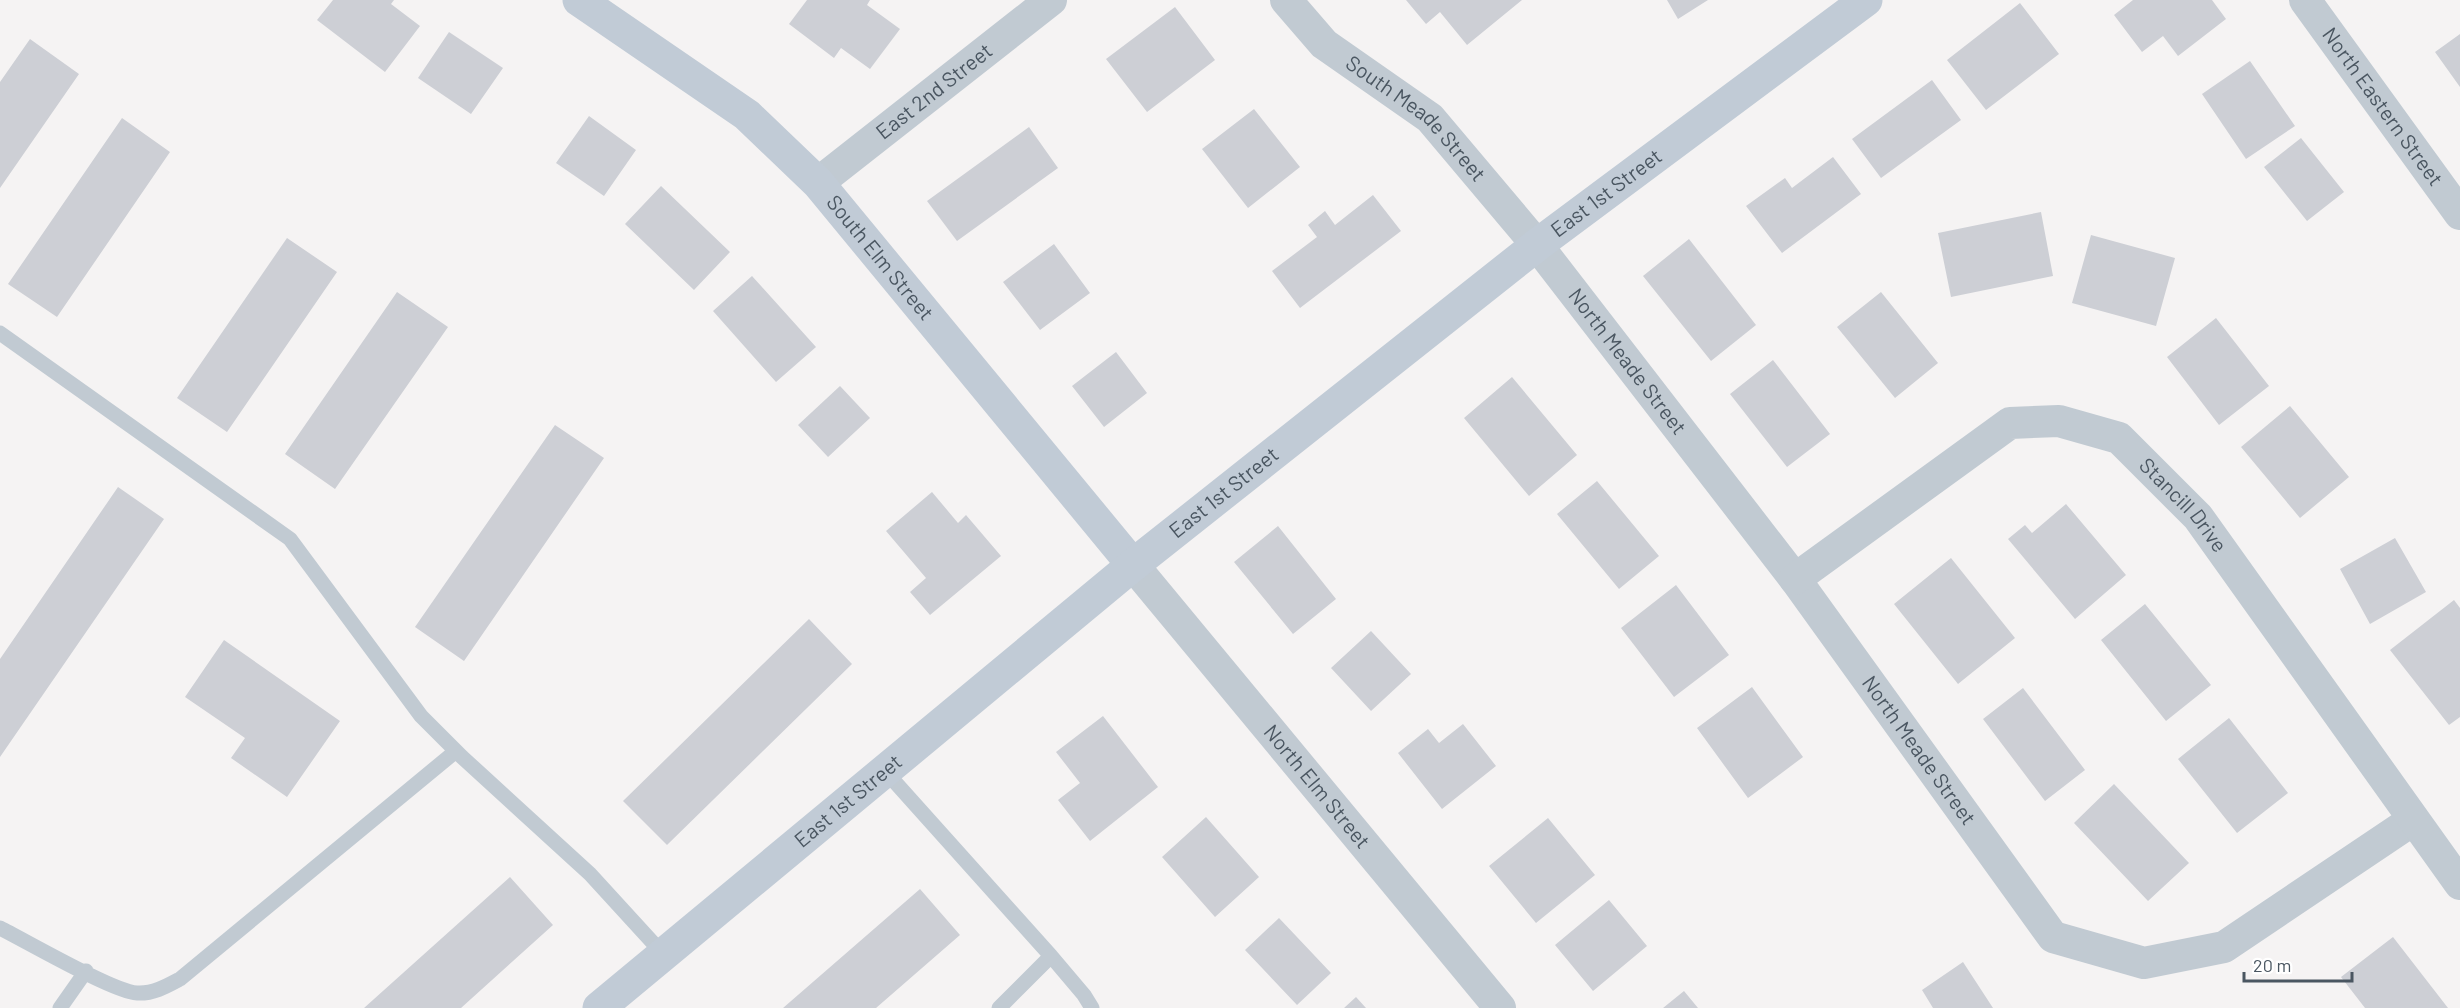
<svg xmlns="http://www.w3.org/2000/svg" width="2460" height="1008" font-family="Barlow,sans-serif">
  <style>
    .building { fill: #cdcfd5 }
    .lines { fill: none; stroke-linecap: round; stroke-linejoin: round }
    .lane { stroke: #c1cad2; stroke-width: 15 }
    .street { stroke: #c1cad2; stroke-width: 32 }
    .secondary { stroke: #c1cbd6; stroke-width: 33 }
    .labels { text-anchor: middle; stroke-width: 4.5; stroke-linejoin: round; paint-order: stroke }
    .street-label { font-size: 21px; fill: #4a5661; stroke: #fff }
  </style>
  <rect width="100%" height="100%" fill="#f5f3f3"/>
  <path class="building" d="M333,0H394L391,4L420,26L385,72L317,20Z
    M807,0H870L867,5L900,29L870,69L841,48L834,58L789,24Z
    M1406,0H1522L1467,45L1440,12L1426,24Z
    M1667,0H1708L1678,19Z
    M2133,0H2212L2226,19L2178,56L2163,36L2142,52L2114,15Z
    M2020,3L2059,54L1986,110L1947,60Z
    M1175,7L1215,60L1147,112L1106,59Z
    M449,32L503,68L471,114L418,78Z
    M2460,34V87L2435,52Z
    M30,39L79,74L0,188V82Z
    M2250,61L2295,126L2246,159L2202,94Z
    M1932,80L1961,120L1881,178L1852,139Z
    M1254,109L1300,167L1248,208L1202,149Z
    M589,116L636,150L604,196L556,163Z
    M122,118L170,152L57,317L8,284Z
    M1029,127L1058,168L957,241L927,201Z
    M2301,138L2344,192L2307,221L2264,167Z
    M1833,157L1861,194L1782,253L1746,206L1785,178L1792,188Z
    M661,186L730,252L694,290L625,224Z
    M1373,195L1401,231L1300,308L1272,271L1317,237L1308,225L1325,211L1335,225Z
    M2041,212L2053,276L1951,297L1938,233Z
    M2091,235L2175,258L2156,326L2072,303Z
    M287,238L337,272L227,432L177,398Z
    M1689,239L1756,325L1711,361L1643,276Z
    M1054,244L1090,293L1040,330L1003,282Z
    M752,276L816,347L776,382L713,311Z
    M397,292L448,327L335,489L285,454Z
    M1881,292L1938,363L1895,398L1837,327Z
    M2216,318L2269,386L2219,425L2167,357Z
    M1116,352L1147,393L1104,427L1072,386Z
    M1773,360L1830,434L1787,467L1730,394Z
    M1512,377L1577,455L1529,496L1464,418Z
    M840,386L870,418L828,457L798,425Z
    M2290,406L2349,477L2300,518L2241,447Z
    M555,425L604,458L464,661L415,627Z
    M1597,481L1659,556L1619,589L1557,514Z
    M118,487L164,519L0,757V659Z
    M932,492L958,523L966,515L1001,556L930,615L910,592L926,578L886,531Z
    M2066,504L2126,575L2075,619L2008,539L2025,525L2032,533Z
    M1278,526L1336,599L1293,634L1234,562Z
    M2395,538L2426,592L2370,624L2340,569Z
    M1951,558L2015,638L1958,684L1894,604Z
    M1676,585L1729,655L1674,697L1621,628Z
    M2454,600L2460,608V717L2449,725L2390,650Z
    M2145,604L2211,685L2166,721L2101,640Z
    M809,619L852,664L667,845L623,801Z
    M1371,631L1411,674L1371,711L1331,668Z
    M224,640L340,721L287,797L231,758L245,738L185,697Z
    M1752,687L1803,757L1748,798L1697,728Z
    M2023,688L2085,770L2045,801L1983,719Z
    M1103,716L1158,787L1090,841L1058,800L1080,783L1056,752Z
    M2229,718L2288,793L2237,833L2178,759Z
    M1463,724L1496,766L1442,809L1398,753L1428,729L1439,743Z
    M2114,784L2189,863L2148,901L2074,823Z
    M1206,817L1259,877L1215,917L1162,857Z
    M1548,818L1595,875L1536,923L1489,866Z
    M510,877L553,925L461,1008H364Z
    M920,889L960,935L876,1008H783Z
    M1609,900L1647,946L1593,991L1555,945Z
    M1279,918L1331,973L1297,1005L1245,950Z
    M2393,937L2448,1008H2365L2341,977Z
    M1963,962L1993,1008H1933L1922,990Z
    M1684,991L1698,1008H1663Z
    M1356,997L1366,1008H1344Z"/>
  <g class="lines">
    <path class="lane" d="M0,333L290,539L421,716L462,757L590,874L665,956
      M886,772L1051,956L1084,995L1092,1008
      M0,928C26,941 114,992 137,993C153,994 167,986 180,979L456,751
      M60,1008L86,971
      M999,1008L1051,956"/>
    <g class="street">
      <path id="s1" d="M1286,0L1324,44L1430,118L1537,245L1795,579L2053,937L2144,963L2224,947L2413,820"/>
      <path id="s2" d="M2305,0L2460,214"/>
      <path id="s3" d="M818,183L1051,0"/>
      <path id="s4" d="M1133,565L1500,1008"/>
      <path id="s5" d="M1795,579L2010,423L2059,421L2119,438L2198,517L2460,884"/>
    </g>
    <g class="secondary">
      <path id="s6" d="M579,0L747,115L818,183L1133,565"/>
      <path id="s7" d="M599,1008L1133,565L1537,245L1866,0"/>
    </g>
  </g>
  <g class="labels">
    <g class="street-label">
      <text dy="7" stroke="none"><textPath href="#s3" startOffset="148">East 2nd Street</textPath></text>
      <text dy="7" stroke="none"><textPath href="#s2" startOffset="132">North Eastern Street</textPath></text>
      <text dy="7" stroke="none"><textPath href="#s1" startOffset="177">South Meade Street</textPath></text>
      <text dy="7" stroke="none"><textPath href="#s7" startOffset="1296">East 1st Street</textPath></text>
      <text dy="7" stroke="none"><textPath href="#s6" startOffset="399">South Elm Street</textPath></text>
      <text dy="7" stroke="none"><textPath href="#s1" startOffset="501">North Meade Street</textPath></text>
      <text dy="7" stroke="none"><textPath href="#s7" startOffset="810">East 1st Street</textPath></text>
      <text dy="7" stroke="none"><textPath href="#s5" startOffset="470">Stancill Drive</textPath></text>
      <text dy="7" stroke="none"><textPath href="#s1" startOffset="987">North Meade Street</textPath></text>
      <text dy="7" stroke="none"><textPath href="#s4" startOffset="288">North Elm Street</textPath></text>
      <text dy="7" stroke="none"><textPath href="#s7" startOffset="324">East 1st Street</textPath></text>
    </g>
  </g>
  <path d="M2244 972v9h108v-9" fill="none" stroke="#4a5661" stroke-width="3"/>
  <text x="2253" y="972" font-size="18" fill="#4a5661" stroke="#ffffff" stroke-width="4.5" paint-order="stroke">20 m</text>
</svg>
